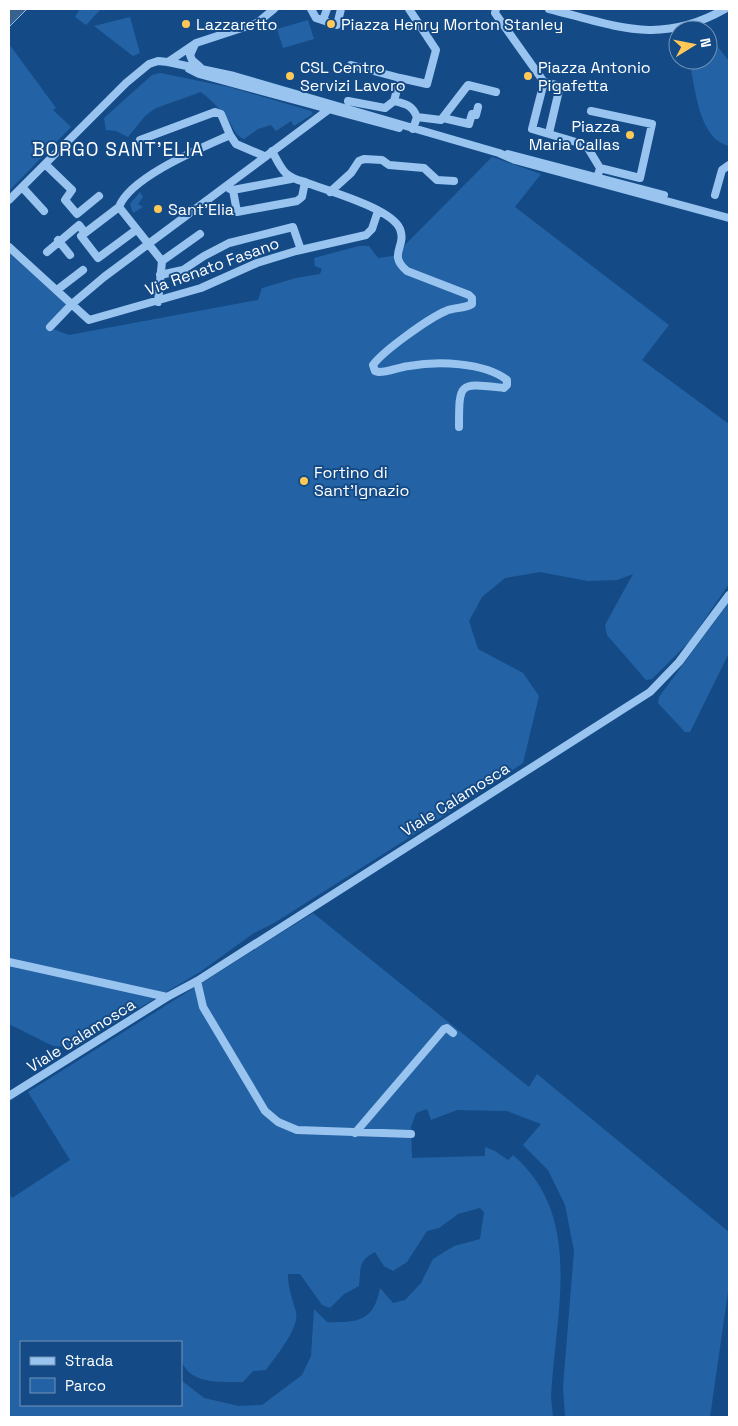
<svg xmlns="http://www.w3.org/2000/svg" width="738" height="1426" font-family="'Space Grotesk',sans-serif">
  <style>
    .green { fill: #2363a5; fill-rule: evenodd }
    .water { fill: #38618d; stroke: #8bbff2 }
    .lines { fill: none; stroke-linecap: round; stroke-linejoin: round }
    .minor { stroke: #99c4ef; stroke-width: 8 }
    .poi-dot { fill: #ffc857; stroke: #144b87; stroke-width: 2 }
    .labels { text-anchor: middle; stroke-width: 4; stroke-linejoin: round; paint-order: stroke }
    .poi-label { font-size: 16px; fill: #fff; stroke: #144b87; text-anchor: start }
    .street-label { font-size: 16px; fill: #fff; stroke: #144b87 }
    .quarter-label { font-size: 19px; letter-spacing: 1px; fill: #fff; stroke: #144b87 }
  </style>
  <rect width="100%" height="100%" fill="#144b87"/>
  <path class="green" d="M80,9L100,10L86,25L75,17Z
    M130,17L140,53L133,56L94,26Z
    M308,20L314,39L283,48L277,29Z
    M714,42L729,61V146C699,139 696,91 690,65L695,60H708V48Z
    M9,44L56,108L53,110L71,127L9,191Z
    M160,73L229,87L311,111L313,114L294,126L291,121L276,131L271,125L258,129L244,139C234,135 233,126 227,118C219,108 211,100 201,92L156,108L146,115L128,137L116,131L106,130L104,118L152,75Z
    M492,157L541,174L515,207L669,325L642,360L729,424V584L689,642L652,679L646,680L607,635L605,625L633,574L617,580L588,581L540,572L505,578L482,597L469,621L478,649L523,673L539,696L523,763L445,815L274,923L254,933L200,972L73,1047L53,1046L9,1024V253L67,305L53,329L69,335L258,300L262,288L296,278L320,274L322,269L315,266L314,258L359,246H369L378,258L400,255L401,249Z
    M140,192L143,197L138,204L143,207L133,213L130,204Z
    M729,602V653L690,732H685L658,703L659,697Z
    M313,913L529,1087L537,1074L729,1232V1285L710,1417H565L563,1387L574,1251L565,1205L548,1170L523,1145L541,1124L507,1111L457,1110L431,1120L427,1109L416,1113L411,1127L412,1158L485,1156V1147L495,1151L508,1160L513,1155C585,1217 555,1314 551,1397L553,1417H9V1193L12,1198L70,1160L28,1092ZM480,1208L484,1212L480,1239L454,1246L433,1259L421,1283L405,1300L393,1303L380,1288C374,1321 358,1323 327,1322L314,1309L311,1356L302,1375L262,1405L239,1406L204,1398L181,1380V1405H21V1342H181C181,1348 180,1357 182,1362C191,1385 224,1382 243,1382L253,1371L266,1370C275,1357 300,1328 296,1312C292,1298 288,1288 288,1274H300L322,1305L330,1308L344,1294L359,1286C361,1267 358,1261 375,1252L384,1266L393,1271L407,1262L427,1231L439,1228L458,1214Z"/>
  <path class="water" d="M9,9H27L9,27Z"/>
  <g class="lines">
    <path class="minor" d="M311,9L316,18L337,25L341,9
      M409,9L436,50L427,84L400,78L394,101C406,104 412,105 417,117L413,129
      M496,9L495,13L544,82L532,129L586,145L600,168L597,179
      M549,9C617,26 659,46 725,9
      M323,20L327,9
      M195,44L190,55L192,60L200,67
      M168,62L196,43L257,23L274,9
      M351,65L400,78
      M189,69L199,74L399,128
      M544,82L560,86L549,133
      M348,101L385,108L394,101
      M591,111L652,124L640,178L600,168
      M417,117L441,120L468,85L496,92
      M443,118L469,124L472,114L476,115L478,107
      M140,140L215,112L221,114L230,135
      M272,151C282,170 284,177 305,182C327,191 391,208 400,229C407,247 387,254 407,271L469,295L472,298V304C464,309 454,307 446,311C429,318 383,351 373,365L375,371L379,372C389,372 399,367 409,366C437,361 484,362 507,380V385L504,388C459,383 459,381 459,427
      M508,154L664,195
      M45,164L72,190L65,200L77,214L99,196
      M22,187L44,211
      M230,189L233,190L291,179
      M233,190L237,212L297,201L302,197L305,182
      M330,192L351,173L359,161L364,159L382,160L389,165L424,168L437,180L454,181
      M715,195L722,170L729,165
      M9,200L126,83L149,64L158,61L168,62L234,76L499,153L515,160L729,218
      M119,207L81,236L98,258L136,230
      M58,240L70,255
      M9,247L89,320L201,288L257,263L296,251L366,235L372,229L378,211
      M47,252L79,225L85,233
      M162,261L200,234
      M160,275L183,270L204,256L229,243L293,227L301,250
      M57,290L83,270
      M158,302L162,261L119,207C130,177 201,148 230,135L236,144L264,156
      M50,327L72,304L104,277L328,110L331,105
      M9,962L167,997
      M197,981L203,1007L265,1111L278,1122L297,1130L411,1134
      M9,1096L167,997L197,981L650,692L679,662L729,595
      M355,1133L444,1029L447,1028L453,1033"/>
  </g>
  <g class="poi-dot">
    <circle cx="186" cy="24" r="5"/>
    <circle cx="331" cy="24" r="5"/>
    <circle cx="290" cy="76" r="5"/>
    <circle cx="528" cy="76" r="5"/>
    <circle cx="630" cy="135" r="5"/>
    <circle cx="158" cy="209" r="5"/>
    <circle cx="304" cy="481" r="5"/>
  </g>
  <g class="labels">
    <g class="poi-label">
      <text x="196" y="30">Lazzaretto</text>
      <text x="341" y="30">Piazza Henry Morton Stanley</text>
      <text x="300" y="73">CSL Centro<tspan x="300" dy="18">Servizi Lavoro</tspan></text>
      <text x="538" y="73">Piazza Antonio<tspan x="538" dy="18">Pigafetta</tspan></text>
      <text x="620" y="132" text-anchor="end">Piazza<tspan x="620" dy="18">Maria Callas</tspan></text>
      <text x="168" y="215">Sant'Elia</text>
      <text x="314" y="478">Fortino di<tspan x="314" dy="18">Sant'Ignazio</tspan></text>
    </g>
    <g class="street-label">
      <text transform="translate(212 266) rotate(-20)" y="6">Via Renato Fasano</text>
      <text transform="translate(455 799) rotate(-32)" y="6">Viale Calamosca</text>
      <text transform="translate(81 1035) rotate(-32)" y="6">Viale Calamosca</text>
    </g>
    <g class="quarter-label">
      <text x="118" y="156">BORGO SANT'ELIA</text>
    </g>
  </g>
  <rect width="738" height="1426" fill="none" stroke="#ffffff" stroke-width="20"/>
  <rect x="20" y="1341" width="162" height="65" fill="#144b87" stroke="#7293b7"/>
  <rect x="30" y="1357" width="25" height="8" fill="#99c4ef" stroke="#7293b7"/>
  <text x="65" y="1366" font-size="15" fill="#ffffff">Strada</text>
  <rect x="30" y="1378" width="25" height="15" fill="#2363a5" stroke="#7293b7"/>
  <text x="65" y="1391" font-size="15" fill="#ffffff">Parco</text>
  <g transform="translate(693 45) rotate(80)"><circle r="24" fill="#144b87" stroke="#7293b7"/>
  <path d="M0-4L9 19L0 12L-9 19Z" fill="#ffc857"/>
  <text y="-8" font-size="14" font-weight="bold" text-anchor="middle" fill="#ffffff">N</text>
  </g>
</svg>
